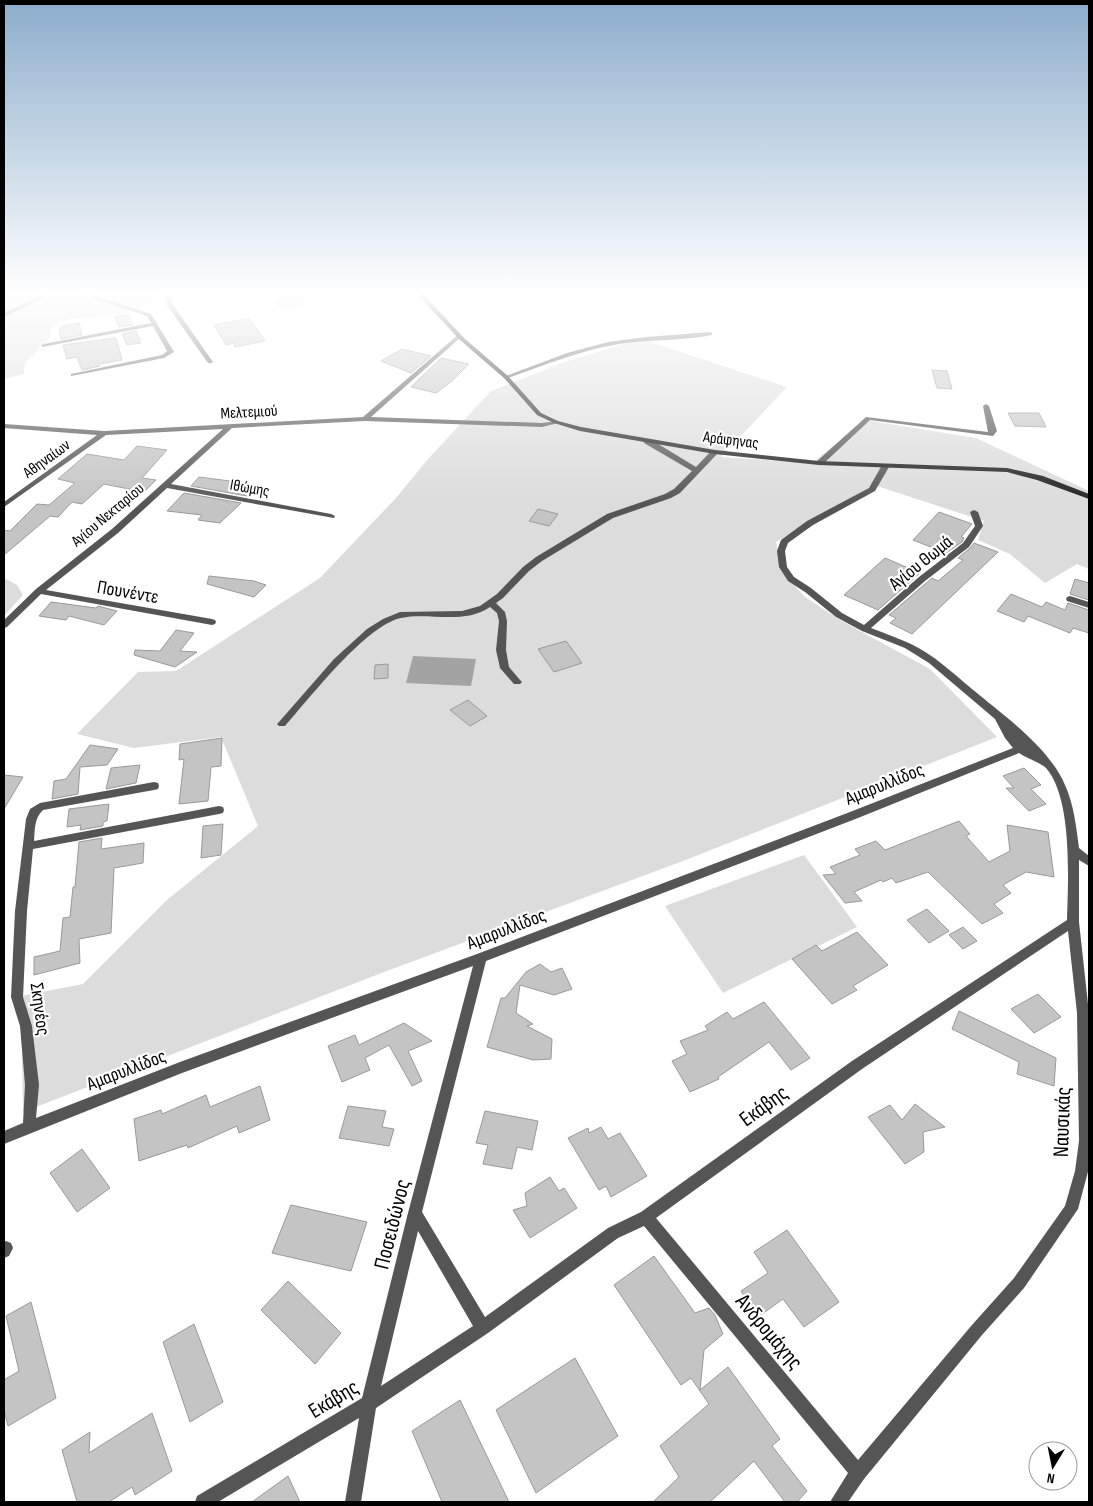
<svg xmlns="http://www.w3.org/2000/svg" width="1093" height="1506" font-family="'Sofia Sans Condensed',sans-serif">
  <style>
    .green { fill: #dcdcdc }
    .water { fill: #a3a3a3 }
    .building { fill: #c4c4c4; stroke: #999 }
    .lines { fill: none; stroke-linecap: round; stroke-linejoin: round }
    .service { fill: #555; fill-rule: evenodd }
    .minor { fill: #555; fill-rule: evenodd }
    .secondary { fill: #222; fill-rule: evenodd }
    .labels { text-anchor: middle; stroke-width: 4.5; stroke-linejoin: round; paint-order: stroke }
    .far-street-label { font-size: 16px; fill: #000; stroke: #fff }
    .street-label { font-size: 19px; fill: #000; stroke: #fff }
    .near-street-label { font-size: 22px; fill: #000; stroke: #fff }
  </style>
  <rect width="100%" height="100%" fill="#fff"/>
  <path class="green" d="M4,294H179C155,305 131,312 105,316C85,319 66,315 50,329V338L25,363L24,374L4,379Z
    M300,294L308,305L280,310L272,299Z
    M642,339L787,387L721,457L812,463L865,420L976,438L1089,491V569L1077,564L1045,583L1010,554L978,540L984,521L874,485L776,542L783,573L805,597L840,620L930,669L997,737L683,861L384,972L23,1112L21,996L83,984L167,900L258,826L221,737L134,748L77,734L138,672L176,671L320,578L396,498L428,459L491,391L567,361Z
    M4,578L17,585L23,595L4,616Z
    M804,855L857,927L723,993L665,906Z"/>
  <path class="water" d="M413,656L476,659L471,686L406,683Z"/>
  <path class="building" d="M128,315L133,325L119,327L115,317Z
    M249,318L265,341L235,347L234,343L226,345L214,325Z
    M79,323L82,335L61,339L59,329H62L61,326Z
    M136,331L141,343L127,345L122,334Z
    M116,338L122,360L99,364L100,366L82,370L77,357L67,359L63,345Z
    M402,349L431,356L411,373L381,361Z
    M441,358L469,364L452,381L436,393L411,387Z
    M932,370L947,371L952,389L937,388Z
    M1008,413H1039L1046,427L1015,426Z
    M137,446L167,450L142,478L156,480L144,492L104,484L82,504L72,502L58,517L50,516L4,555V530L10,531L37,504L49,505L75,483L58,479L87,454L124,460Z
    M199,477L230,481L257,486L247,496L191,486Z
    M184,493L241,503L220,523L198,520L202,515L167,511Z
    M538,509L558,514L549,526L529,521Z
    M939,512L972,524L961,537L964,538L962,542L946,553L913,540Z
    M974,543L998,552L912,634L890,623L896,618L889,615L932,578L938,581L963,560L958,558L970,548Z
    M885,558L920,573L878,610L844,595Z
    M209,576L254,581L266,585L254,597L207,584Z
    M1075,579L1089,583V600L1070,594Z
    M1011,594L1042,607L1046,602L1065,610L1068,603L1089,610V633L1073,628L1070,633L1028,616L1024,622L997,611Z
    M51,602L96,608L98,606L117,611L104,625L69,616L66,620L39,616Z
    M176,630L194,633L180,651L197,652L175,667L134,655L135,650L160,651Z
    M566,641L582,663L554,672L538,649Z
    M388,664V678L374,679L375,665Z
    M468,700L487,716L470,726L450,710Z
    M222,738L221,766L211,767L208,801L179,804L184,759L179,760L180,744Z
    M90,745L118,749L107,765L80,767L78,794L52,799L54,781L66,779Z
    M140,765L136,783L106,789L111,768Z
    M1024,768L1041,785L1031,789L1046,804L1029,811L1006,788H1014L1003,776Z
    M4,775L23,777L4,809Z
    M109,804L107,821L103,822V826L80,830L81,825L67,827L69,809Z
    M959,821L970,834L966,836L989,862L1010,851L1007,825L1048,832L1054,877L1026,872L1003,885L1011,893L994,904L1003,913L982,924L928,872L896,883L892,878L883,882L881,880L854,892L862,901L845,903L823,875L836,874L830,867L860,855L855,849L876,841L885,850Z
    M223,824L221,855L201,858L203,826Z
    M102,838L101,849L144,843L143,863L114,868L111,933L79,939L80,963L34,975V957L60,951L63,918L70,917L73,887H75L79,842Z
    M927,909L949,931L929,943L907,920Z
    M963,927L977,941L963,949L949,935Z
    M857,932L888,965L853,986L857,990L832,1004L792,959L816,945L822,951Z
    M540,964L551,972L562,968L572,989L554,995L520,985L516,1013L533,1024L527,1026L552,1039L551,1059L533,1060L487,1047L501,998H505L526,972Z
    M1038,994L1061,1017L1034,1033L1011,1009Z
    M764,1002L810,1058L791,1070L769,1042L718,1077L719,1079L690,1092L672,1061L687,1054L680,1041L708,1030L705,1026L727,1012L733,1019Z
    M959,1011L1056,1058L1054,1086L1017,1074L1019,1062L952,1029Z
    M404,1023L432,1041L408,1051L422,1081L412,1086L389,1045L365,1058L370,1070L342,1082L328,1046L355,1035L359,1045Z
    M260,1086L270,1120L239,1133L237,1126L188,1148L187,1145L139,1161L134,1119L161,1110L162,1114L206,1095L210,1107Z
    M915,1104L945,1127L923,1132L924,1152L905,1164L868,1117L890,1105L902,1120Z
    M348,1106L386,1111L382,1127L394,1129L389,1146L339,1138Z
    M485,1111L538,1121L532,1150L517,1147L512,1169L483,1164L488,1145L476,1143Z
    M601,1127L608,1139L620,1133L647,1176L611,1197L606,1186L599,1190L568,1138L588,1128L589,1133Z
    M82,1149L110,1188L77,1212L50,1173Z
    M550,1177L559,1191L564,1188L577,1208L530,1238L513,1210L527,1206L525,1193Z
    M291,1205L367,1222L351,1271L272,1253Z
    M787,1230L839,1302L804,1327L783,1299L758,1317L741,1291L768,1273L754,1252Z
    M654,1256L695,1313L709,1308L715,1315L723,1334L704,1350L700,1390L728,1367L780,1439L772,1446L807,1491L797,1502H785L754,1461L710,1502H653L679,1477L660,1446L709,1404L691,1378L681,1385L614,1285Z
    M288,1281L341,1333L315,1364L261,1310Z
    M31,1302L56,1398L8,1426L4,1410V1380L19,1371L6,1316Z
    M194,1324L223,1402L190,1422L163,1342Z
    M575,1358L618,1436L536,1493L496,1410Z
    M460,1400L509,1502H442L412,1431Z
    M152,1413L172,1471L135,1495L132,1487L109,1502H77L62,1450L90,1432L89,1453Z
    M288,1476L300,1502H252Z"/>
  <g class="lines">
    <path class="service" d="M164,294H170L173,305L213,362L212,363H208L167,305Z
      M986,404L989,406L997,431L993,436L870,420L822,465H819L815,463L866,417L988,432L983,406Z"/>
    <path class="minor" d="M44,294H51L4,317V313Z
      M81,294H89L151,314L174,352L164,358L71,376V374L162,355L167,351L153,326L42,347V345L44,344L151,323L147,316Z
      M710,332L712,333V335C682,341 650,339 619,344C581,350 545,365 508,378L503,377L567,353L608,342L646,337Z
      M459,334L461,335V337L371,417L542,423L558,421V423L542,427L365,421L232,428L171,484L331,514L335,516L334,518L167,488L118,533L46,590L212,619L215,620L216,622L215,624L212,625L41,594L7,627L4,628V620L36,589L112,529L223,429L106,435L4,507V502L97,435L4,428V424L104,431L363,417Z
      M644,439H650L696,467L712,450L719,452L680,493L671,498L613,518L542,561L529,571L503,598L496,603L505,612L507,621L506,650L509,667L520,680L522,682L520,684H514L500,668L496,650L499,621L497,613L490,607C465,625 428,612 401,618C366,625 309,699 285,726H279L277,724L279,722L334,659L367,629L383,619L400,612L462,611L480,606L497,594L523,567L536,557L607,514L665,494L674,489L692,471L644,443Z
      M882,465H888L889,467L875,491L813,525L788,543L785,551L787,567L794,577L811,588L842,613L864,625L919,577L963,543L975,526L970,512L974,510L978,512L983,526L969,547L925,581L871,628C884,633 898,638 911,644C934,655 953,673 972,689C1003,715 1049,747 1065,785C1074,805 1076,826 1079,848L1089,856V866L1079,860V922L1089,1013V1168L1078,1209L1024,1288L982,1335L864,1479L848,1502H830L848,1473L644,1226L618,1238L488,1333L376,1408L361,1502H345L359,1418L218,1502H195L197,1496L362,1398L408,1213L473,966L182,1073L4,1144V1131L23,1123L25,1085L20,1026L11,997L15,911L26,819L30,809L40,803L154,782L158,783L159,786L158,789L154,790L43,810C34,818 35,830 34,841L219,806L223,807L224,810L223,813L219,814L33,849L27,911L23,997L32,1026L39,1085L36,1118L180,1062L477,954L850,812L1013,748L1005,738L995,719L929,663L905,648L862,631L836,617L805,592L788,581L779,567L777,551L781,540L807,521L869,488ZM1019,753C1026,758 1041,763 1046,768C1073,799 1068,881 1067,920L852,1061L641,1212L608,1228L485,1317L422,1212L486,961L858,818ZM1068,931L1077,1013L1079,1141L1075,1171L1065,1206L1014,1278L972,1325L858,1460L656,1218L862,1069ZM418,1231L473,1326L381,1386Z
      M1070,596L1089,602V608L1067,601L1066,599L1067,597Z
      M6,1241L11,1243L13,1248L9,1256L4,1258V1242Z"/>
    <path class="secondary" d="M417,294H423L464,338L508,376L541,413L558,421L581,427L715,450L819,461L1007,468L1043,476L1089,494V499L1037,480L1007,472L819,465L715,454L580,431L554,423L537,415L504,378L460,340Z"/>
  </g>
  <linearGradient id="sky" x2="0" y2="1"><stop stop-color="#8cadcc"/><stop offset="0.58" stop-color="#fff"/><stop offset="1" stop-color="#fff" stop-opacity="0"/></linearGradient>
  <rect width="1093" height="505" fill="url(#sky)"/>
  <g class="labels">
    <g class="far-street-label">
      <text transform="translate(249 411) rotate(-3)" y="6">Μελτεμιού</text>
      <text transform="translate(731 439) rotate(7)" y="6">Αράφηνας</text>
      <text transform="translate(46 458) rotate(-36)" y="6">Αθηναίων</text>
      <text transform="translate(250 487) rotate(10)" y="6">Ιθώμης</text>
      <text transform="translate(107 514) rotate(-40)" y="6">Αγίου Νεκταρίου</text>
    </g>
    <g class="street-label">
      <text transform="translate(920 562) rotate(-39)" y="7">Αγίου Θωμά</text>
      <text transform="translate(128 591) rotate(10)" y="7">Πουνέντε</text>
      <text transform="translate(884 783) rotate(-22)" y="7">Αμαρυλλίδος</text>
      <text transform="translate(506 928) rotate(-21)" y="7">Αμαρυλλίδος</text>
      <text transform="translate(41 1009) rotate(82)" y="7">Σκηνέος</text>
      <text transform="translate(126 1069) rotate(-21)" y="7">Αμαρυλλίδος</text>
    </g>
    <g class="near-street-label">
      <text transform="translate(763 1105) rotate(-36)" y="8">Εκάβης</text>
      <text transform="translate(1061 1122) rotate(-88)" y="8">Ναυσικάς</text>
      <text transform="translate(391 1224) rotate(-76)" y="8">Ποσειδώνος</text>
      <text transform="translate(770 1331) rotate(50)" y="8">Ανδρομάχης</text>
      <text transform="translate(333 1398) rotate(-31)" y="8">Εκάβης</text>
    </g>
  </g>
  <rect width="1093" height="1506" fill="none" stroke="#000000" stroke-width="10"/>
  <g transform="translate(1053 1466) rotate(190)"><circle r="24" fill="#ffffff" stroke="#999999"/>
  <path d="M0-4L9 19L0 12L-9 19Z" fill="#000000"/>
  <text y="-8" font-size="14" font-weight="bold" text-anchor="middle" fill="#000000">N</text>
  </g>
</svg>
